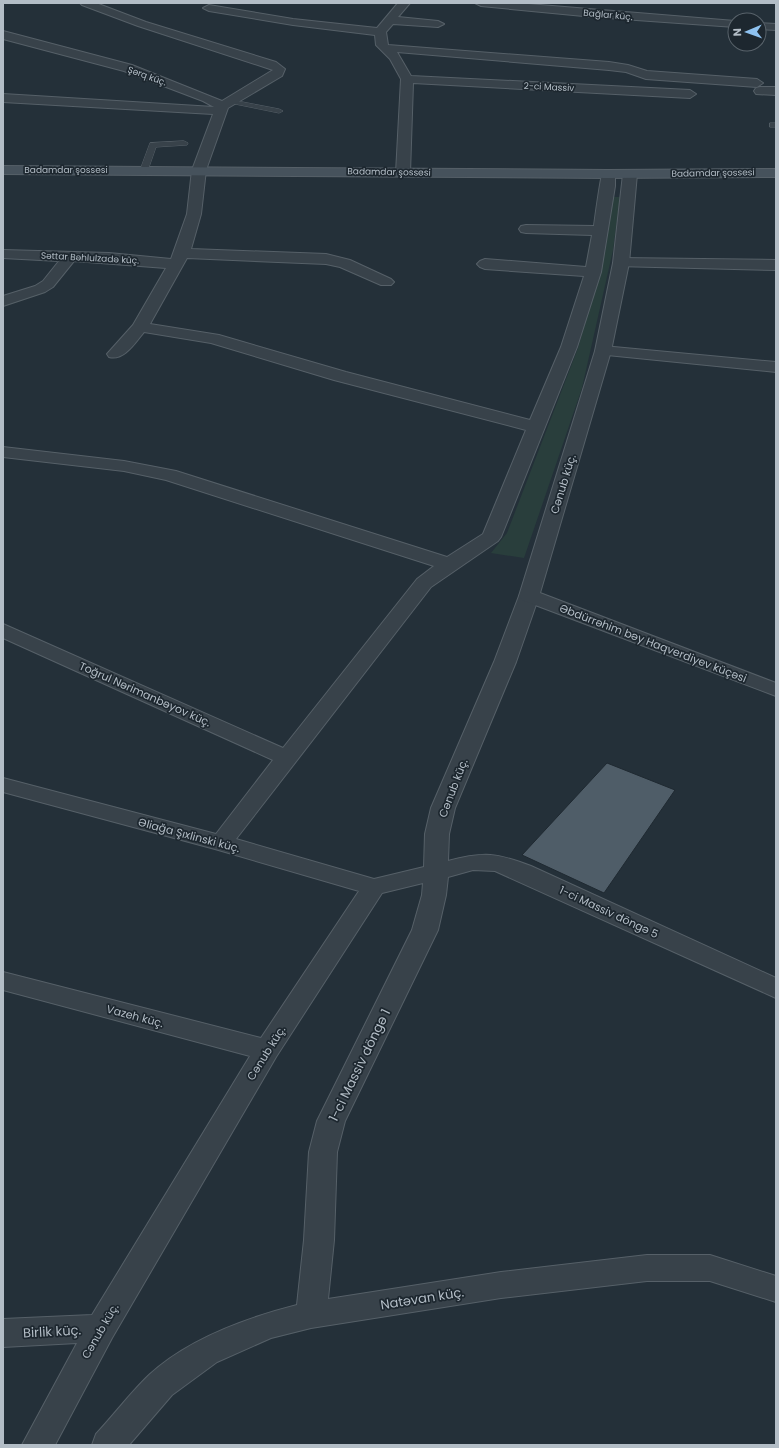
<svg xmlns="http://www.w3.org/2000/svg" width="779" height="1448" font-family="Poppins,sans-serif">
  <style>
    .green { fill: #293e3c }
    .building { fill: #4f5d68; stroke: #1f2931 }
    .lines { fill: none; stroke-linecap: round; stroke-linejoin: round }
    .service-casing { stroke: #566068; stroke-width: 1 }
    .minor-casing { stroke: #566068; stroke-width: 2 }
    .tertiary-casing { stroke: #566068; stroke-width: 2 }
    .secondary-casing { stroke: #566068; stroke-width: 2 }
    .service { fill: #38424a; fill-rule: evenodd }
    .minor { fill: #38424a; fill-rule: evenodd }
    .tertiary { fill: #38424a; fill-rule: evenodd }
    .secondary { fill: #46525c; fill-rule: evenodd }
    .labels { text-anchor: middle; stroke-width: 3.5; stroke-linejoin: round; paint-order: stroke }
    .far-street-label { font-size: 9px; fill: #b3bdc6; stroke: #1d272f }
    .street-label { font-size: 11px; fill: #b3bdc6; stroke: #1d272f }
    .near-street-label { font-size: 13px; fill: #b3bdc6; stroke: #1d272f }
  </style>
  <rect width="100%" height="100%" fill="#243039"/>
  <path class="green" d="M613,197H620L613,250L582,388L524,558L491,553L507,533L578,348L605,253Z"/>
  <path class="building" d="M607,763L675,790L604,893L522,855Z"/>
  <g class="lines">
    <defs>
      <path id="service" d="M227,99L279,109L283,111L279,113L230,103H227Z
        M770,123H776V127H770Z
        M184,141L188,143L187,145L156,147L148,170L141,172L140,170L150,143Z"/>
      <path id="minor" d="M80,3H96L146,22L276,62L285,69L282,76L228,108L206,170L201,214L191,249L326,254L350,260L391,279L394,282L391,285H381L340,267L326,264L187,258L150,324L219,335L346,372L530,420L561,347L584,276L485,269L480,267L477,264L480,261L485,259L586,267L592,235L526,233L521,232L519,229L521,226L526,225L594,226C595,218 601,174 603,171H613L615,174V186L601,272L577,347L501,537L498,541L431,587L236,839L374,879L424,867L425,834L431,808L494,662L519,596L522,592L529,590L536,592L539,596L516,662L455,808L449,834L448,861C485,851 496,853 531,866L776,978V998L495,871L473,870L448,877L446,895L438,930L345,1121L337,1152L334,1240L328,1299L501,1272L647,1255H710L776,1276V1302L710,1281H647L501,1298L311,1328L271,1338L217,1362L172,1395L129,1445H92L96,1434C114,1415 130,1393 149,1375C188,1339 246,1318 297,1305L304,1240L309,1152L317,1121L412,930L422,895L423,883L382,893L276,1057L112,1338L55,1445H22L77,1343L3,1347V1319L92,1315L250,1056L3,990V972L261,1038L359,891L215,849L3,792V778L216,834L273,760L3,638V624L283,748L417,579L434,566L166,480L124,471L3,457V447L124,461L176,471L447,557L483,534L526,430L334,380L211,343L144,332C135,343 124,361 109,357L107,354L133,325L166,268L74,261L53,287L45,292L3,306V296L35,286L43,281L59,261L3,258V250L109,253L171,259L187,214L192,170L213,114L3,102V94L214,107L203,101L124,71L3,39V31L132,65L222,101L273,70L138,26L82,5Z
        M398,3H410L398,17L438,21L444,24L438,27L393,24L386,32L388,45L609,62L628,65L647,71L757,79L763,83L757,87L646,79L626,72L609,70L397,52L411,76L690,90L696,94L690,98L413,83L410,173L408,176H398L396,173L401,79L390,59L376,45L375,35L293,25L209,11L203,8L209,5L293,19L377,28Z
        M475,3H516L735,21V27L594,17L481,6Z
        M759,23L776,24V30L759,29Z
        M760,87H776V95L756,94L754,91L756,88Z
        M621,258L776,260V270L616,266L613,263L616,260Z
        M603,346L776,362V372L597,354L595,351L597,348Z"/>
      <path id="tertiary" d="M630,170L635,171L637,174L629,263L611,351L540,593L776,683V696L522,600L519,596L595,351L613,263L623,174L625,171Z"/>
      <path id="secondary" d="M3,166L608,170L776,169V177L608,178L3,174Z"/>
    </defs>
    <use href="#service" class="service-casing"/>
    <use href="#minor" class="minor-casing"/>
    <use href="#tertiary" class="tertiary-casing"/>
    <use href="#secondary" class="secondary-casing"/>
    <use href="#service" class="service"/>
    <use href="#minor" class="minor"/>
    <use href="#tertiary" class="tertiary"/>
    <use href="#secondary" class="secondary"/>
  </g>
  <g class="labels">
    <g class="far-street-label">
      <text transform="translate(608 15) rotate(5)" y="3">Bağlar küç.</text>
      <text transform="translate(147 76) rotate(20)" y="3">Şərq küç.</text>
      <text transform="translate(549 87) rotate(3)" y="3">2-ci Massiv</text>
      <text x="66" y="173">Badamdar şossesi</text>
      <text transform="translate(389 172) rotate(1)" y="3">Badamdar şossesi</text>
      <text transform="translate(713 173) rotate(-1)" y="3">Badamdar şossesi</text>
      <text transform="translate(90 258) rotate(3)" y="3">Səttar Bəhlulzadə küç.</text>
    </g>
    <g class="street-label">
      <text transform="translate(563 484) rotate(-73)" y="4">Cənub küç.</text>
      <text transform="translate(653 643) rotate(21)" y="4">Əbdürrəhim bəy Haqverdiyev küçəsi</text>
      <text transform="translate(145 694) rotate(24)" y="4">Toğrul Nərimanbəyov küç.</text>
      <text transform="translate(453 788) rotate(-69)" y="4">Cənub küç.</text>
      <text transform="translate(189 835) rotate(15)" y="4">Əliağa Şıxlinski küç.</text>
      <text transform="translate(609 912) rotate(25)" y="4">1-ci Massiv döngə 5</text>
      <text transform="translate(135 1016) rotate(15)" y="4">Vazeh küç.</text>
      <text transform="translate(266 1053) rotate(-58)" y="4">Cənub küç.</text>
      <text transform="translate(100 1331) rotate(-60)" y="4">Cənub küç.</text>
    </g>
    <g class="near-street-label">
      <text transform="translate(359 1065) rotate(-64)" y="5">1-ci Massiv döngə 1</text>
      <text transform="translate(422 1298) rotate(-9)" y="5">Natəvan küç.</text>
      <text transform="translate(52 1331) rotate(-3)" y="5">Birlik küç.</text>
    </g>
  </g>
  <rect width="779" height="1448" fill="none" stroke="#b3bdc6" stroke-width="8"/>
  <g transform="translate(747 32) rotate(268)"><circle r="19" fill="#1d272f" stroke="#59636b"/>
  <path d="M0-3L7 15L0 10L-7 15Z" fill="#8ec2f0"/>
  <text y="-6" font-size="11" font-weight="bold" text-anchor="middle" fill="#b3bdc6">N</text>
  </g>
</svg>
